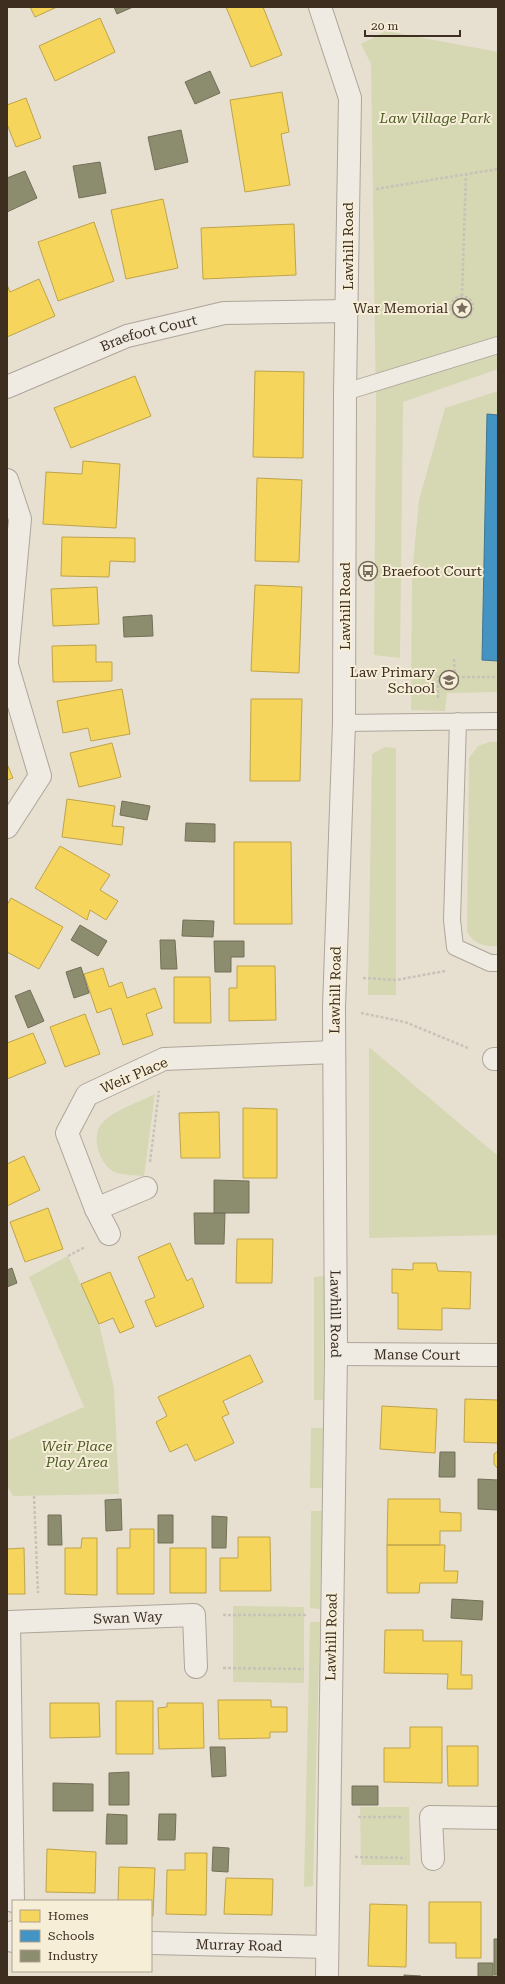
<svg xmlns="http://www.w3.org/2000/svg" width="505" height="1984" font-family="'Roboto Serif',serif">
  <style>
    .green { fill: #d6d7b3 }
    .homes { fill: #f6d55c; stroke: #bea34a }
    .schools { fill: #4393c3; stroke: #417592 }
    .industry { fill: #8c8c6e; stroke: #747057 }
    .lines { fill: none; stroke-linecap: round; stroke-linejoin: round }
    .lane-casing { stroke: #ada599; stroke-width: 18 }
    .street-casing { stroke: #ada599; stroke-width: 24 }
    .path { stroke: #c8c2b9; stroke-width: 2.5; stroke-dasharray: 3 2; stroke-linecap: butt }
    .lane { stroke: #efebe3; stroke-width: 16 }
    .street { stroke: #efebe3; stroke-width: 22 }
    .labels { text-anchor: middle; stroke-width: 4; stroke-linejoin: round; paint-order: stroke }
    .park-label { font-size: 14px; font-style: italic; fill: #4d5a26; stroke: #f7eed8 }
    .street-label { font-size: 14px; fill: #3d2e20; stroke: #f7eed8 }
    .poi-label { font-size: 14px; fill: #3d2e20; stroke: #f7eed8; text-anchor: end }
  </style>
  <rect width="100%" height="100%" fill="#e7e0d1"/>
  <path class="green" d="M386,31L498,52V369L403,402L400,658L374,655L376,407L371,64L361,44Z
    M498,391V692L447,693L445,711L411,710L412,574L419,500L445,408Z
    M489,742H498V946C485,947 474,944 467,932L469,758L478,746Z
    M385,747L396,748V995H368L372,754Z
    M369,1047L498,1156V1235L369,1238Z
    M155,1094L144,1176C135,1175 125,1175 117,1173C101,1168 91,1140 100,1126C108,1112 140,1102 155,1094Z
    M68,1256L99,1324L114,1388L119,1494L13,1496L7,1486V1441L84,1407L29,1277Z
    M324,1276L323,1400H314V1277Z
    M311,1428H323L322,1488H310Z
    M311,1511H322L320,1609L310,1608Z
    M233,1606L304,1607V1683L233,1682Z
    M310,1622H320L313,1886L304,1887Z
    M360,1807H409L410,1865H361Z"/>
  <path class="homes" d="M30,7H57L35,17Z
    M226,7H263L282,55L251,67Z
    M100,18L115,52L55,81L39,46Z
    M282,92L289,132L281,134L290,185L245,192L230,100Z
    M26,98L41,138L16,147L7,124V105Z
    M163,199L178,268L126,279L111,210Z
    M94,222L114,281L58,301L38,242Z
    M294,224L296,275L203,279L201,228Z
    M39,279L55,316L7,337V285L10,292Z
    M255,371L304,372L303,458L253,457Z
    M135,376L151,416L71,448L54,408Z
    M83,461L120,464L116,528L43,524L46,472L82,474Z
    M257,478L302,480L299,562L255,561Z
    M62,537L135,538V562L110,561L109,577L61,576Z
    M255,585L302,587L299,673L251,671Z
    M97,587L99,624L53,626L51,589Z
    M96,645V662H112V681L53,682L52,646Z
    M122,689L130,734L91,741L88,728L63,733L57,701Z
    M251,699H302L300,781H250Z
    M112,743L121,777L79,787L70,753Z
    M7,764L13,778L7,780Z
    M67,799L115,806L112,826L124,827L122,845L62,837Z
    M234,842H291L292,924H234Z
    M60,846L110,875L100,890L118,901L106,920L90,910L87,920L35,888Z
    M11,898L63,927L39,969L7,952V905Z
    M237,966H275L276,1020L229,1021V988H237Z
    M103,968L109,987L122,982L127,998L155,988L162,1008L146,1014L153,1035L123,1045L111,1008L97,1013L84,974Z
    M174,977H210L211,1023H174Z
    M85,1014L100,1054L65,1067L50,1027Z
    M33,1033L46,1063L7,1079V1043Z
    M243,1108L277,1109V1178H243Z
    M219,1112L220,1158H181L179,1113Z
    M24,1156L40,1190L7,1206V1164Z
    M48,1208L63,1249L25,1262L10,1222Z
    M237,1239H273L272,1283H236Z
    M170,1243L187,1281L192,1278L204,1307L156,1327L145,1301L155,1297L138,1257Z
    M413,1263H436L438,1271L471,1272L470,1309L442,1308V1330L398,1329V1293H392V1269L413,1270Z
    M110,1272L134,1327L120,1333L113,1318L99,1324L81,1284Z
    M250,1355L263,1382L223,1401L229,1414L222,1417L234,1443L195,1461L187,1444L170,1452L156,1422L167,1416L158,1397Z
    M465,1399L498,1400V1443L464,1442Z
    M382,1406L437,1409L435,1453L380,1449Z
    M498,1451V1469L494,1464V1454Z
    M388,1499H440V1512L461,1513V1531H440V1545H387Z
    M130,1529H154V1594H117V1548H130Z
    M238,1537H270L271,1591H220V1558H238Z
    M82,1538H97V1595L65,1594V1548H81Z
    M387,1545H445L444,1571H458L457,1583H420L419,1593H387Z
    M24,1548L25,1594H7V1549Z
    M170,1548H206V1593H170Z
    M385,1630H423V1641H462L461,1675H472V1689H447L448,1674L384,1673Z
    M218,1700H271V1707H287V1732H270V1738L219,1739Z
    M116,1701H153V1754H116Z
    M50,1703H99L100,1737L50,1738Z
    M167,1703H203L204,1748L159,1749L158,1708L167,1707Z
    M410,1727H442V1783L384,1782V1748H410Z
    M447,1746H478V1786H448Z
    M47,1849L96,1852L95,1893L46,1892Z
    M185,1853H207L206,1915L166,1914L167,1870H185Z
    M119,1867L155,1868L153,1916H151V1901H118Z
    M226,1878L273,1879L272,1915L224,1914Z
    M429,1902H481V1958H456V1943H429Z
    M370,1904L407,1905L406,1967L368,1966Z"/>
  <path class="schools" d="M487,414L498,415V661L482,660Z"/>
  <path class="industry" d="M114,7H133L117,14Z
    M210,71L220,93L195,104L185,82Z
    M181,130L188,162L155,170L148,137Z
    M100,162L106,193L79,198L73,166Z
    M25,171L37,198L7,212V178Z
    M152,615L153,636L124,637L123,617Z
    M122,801L150,806L147,820L120,815Z
    M186,823L215,824V842L185,841Z
    M183,920L214,921L213,937L182,936Z
    M80,925L107,941L98,956L71,940Z
    M160,940H175L177,969H161Z
    M214,941H244V957H231V972H215Z
    M81,967L89,993L74,998L66,972Z
    M30,990L44,1021L28,1028L15,996Z
    M214,1180L249,1181V1213H214Z
    M194,1213H225L224,1244H195Z
    M12,1268L17,1283L7,1287V1270Z
    M440,1452H455V1477H439Z
    M478,1479L498,1480V1510L478,1509Z
    M121,1499L122,1530L106,1531L105,1500Z
    M48,1515H61L62,1545H48Z
    M158,1515H173V1543H158Z
    M212,1516L227,1517L226,1548H212Z
    M452,1599L483,1601L482,1620L451,1618Z
    M210,1747H225L226,1776L212,1777Z
    M129,1772V1805H109V1773Z
    M53,1783L93,1784V1811H53Z
    M352,1786H378V1805H352Z
    M107,1814L127,1815V1844H106Z
    M159,1814H176L175,1840H158Z
    M213,1847L229,1848L228,1872L212,1871Z
    M494,1939H498V1975H494Z
    M478,1963H493V1977H478Z
    M404,1975L421,1976V1977H404Z"/>
  <g class="lines">
    <defs>
      <path id="lane" d="M345,392L498,345
        M458,721L452,920L455,947L490,963H498
        M344,723L498,721"/>
      <g id="street">
        <path id="s1" d="M320,7L350,98L345,392L344,723L334,1008L336,1354L327,1977"/>
        <path id="s2" d="M7,387L127,336L224,313L347,311"/>
        <path d="M7,480L20,519L7,660"/>
        <path d="M7,665L40,776L7,827"/>
        <path d="M494,1059H498"/>
        <path d="M96,1209L146,1188"/>
        <path d="M109,1234L96,1209L67,1133L87,1095L164,1059L334,1052"/>
        <path id="s3" d="M336,1354L498,1355"/>
        <path d="M7,1622H9L13,1901"/>
        <path id="s4" d="M9,1622L194,1615L196,1667"/>
        <path d="M433,1859L431,1817L498,1818"/>
        <path d="M13,1941V1932"/>
        <path id="s5" d="M151,1943L327,1947"/>
      </g>
    </defs>
    <use href="#lane" class="lane-casing"/>
    <use href="#street" class="street-casing"/>
    <path class="path" d="M376,189L498,169
      M462,296L466,174
      M451 307a11 11 0 1 1 22 0a11 11 0 1 1-22 0Z
      M454,659L455,677
      M438,698V677H498
      M363,978L396,980L445,971
      M361,1013L405,1022L468,1048
      M150,1162L159,1091
      M68,1256L85,1247
      M34,1496L38,1593
      M223,1615H306
      M223,1668L304,1669
      M358,1817H403
      M355,1857L406,1858"/>
    <use href="#lane" class="lane"/>
    <use href="#street" class="street"/>
  </g>
  <defs>
    <symbol id="sight-ring" viewBox="-11 -11 22 22"><circle r="9.5" fill="#f7eed8" stroke="#786c5e" stroke-width="1.5"/><path d="M0-6L1.8-2.2L6-1.7L2.9 1.2L3.7 5.4L0 3.3L-3.7 5.4L-2.9 1.2L-6-1.7L-1.8-2.2Z" fill="#786c5e"/></symbol>
    <symbol id="bus-ring" viewBox="-11 -11 22 22"><circle r="9.5" fill="#f7eed8" stroke="#786c5e" stroke-width="1.5"/><path d="M-5-6H5V4H4V6H2V4H-2V6H-4V4H-5ZM-3.5-4V0h7V-4ZM-3.5 1.2v1.5H-2V1.2ZM2 1.2v1.5H3.5V1.2Z" fill="#786c5e"/></symbol>
    <symbol id="school-ring" viewBox="-11 -11 22 22"><circle r="9.5" fill="#f7eed8" stroke="#786c5e" stroke-width="1.5"/><path d="M0-5L7-2L0 1L-7-2ZM-4 1L0 2.5L4 1V4Q0 6-4 4Z" fill="#786c5e"/></symbol>
  </defs>
  <g fill-rule="evenodd">
    <use href="#sight-ring" x="451" y="297" width="22" height="22"/>
    <use href="#bus-ring" x="357" y="560" width="22" height="22"/>
    <use href="#school-ring" x="438" y="669" width="22" height="22"/>
  </g>
  <g class="labels">
    <g class="park-label">
      <text x="435" y="123">Law Village Park</text>
      <text x="77" y="1451">Weir Place<tspan x="77" dy="16">Play Area</tspan></text>
    </g>
    <g class="street-label">
      <text transform="translate(348 246) rotate(-90)" y="5">Lawhill Road</text>
      <text dy="5" stroke="none"><textPath href="#s2" startOffset="152">Braefoot Court</textPath></text>
      <text transform="translate(345 606) rotate(-90)" y="5">Lawhill Road</text>
      <text transform="translate(335 990) rotate(-89)" y="5">Lawhill Road</text>
      <text transform="translate(134 1075) rotate(-23)" y="5">Weir Place</text>
      <text dy="5" stroke="none"><textPath href="#s1" startOffset="1312">Lawhill Road</textPath></text>
      <text dy="5" stroke="none"><textPath href="#s3" startOffset="81">Manse Court</textPath></text>
      <text dy="5" stroke="none"><textPath href="#s4" startOffset="119">Swan Way</textPath></text>
      <text transform="translate(331 1637) rotate(-89)" y="5">Lawhill Road</text>
      <text dy="5" stroke="none"><textPath href="#s5" startOffset="88">Murray Road</textPath></text>
    </g>
    <g class="poi-label">
      <text x="448" y="313">War Memorial</text>
      <text x="382" y="576" text-anchor="start">Braefoot Court</text>
      <text x="435" y="677">Law Primary<tspan x="435" dy="16">School</tspan></text>
    </g>
  </g>
  <rect width="505" height="1984" fill="none" stroke="#3d2e20" stroke-width="16"/>
  <rect x="12" y="1900" width="140" height="72" fill="#f7eed8" stroke="#ada18e"/>
  <rect x="20" y="1910" width="20" height="12" fill="#f6d55c" stroke="#ada18e"/>
  <text x="48" y="1920" font-size="12" fill="#3d2e20">Homes</text>
  <rect x="20" y="1930" width="20" height="12" fill="#4393c3" stroke="#ada18e"/>
  <text x="48" y="1940" font-size="12" fill="#3d2e20">Schools</text>
  <rect x="20" y="1950" width="20" height="12" fill="#8c8c6e" stroke="#ada18e"/>
  <text x="48" y="1960" font-size="12" fill="#3d2e20">Industry</text>
  <path d="M365 30v6h95v-6" fill="none" stroke="#3d2e20" stroke-width="2"/>
  <text x="371" y="30" font-size="12" fill="#3d2e20" stroke="#f7eed8" stroke-width="3" paint-order="stroke">20 m</text>
</svg>
